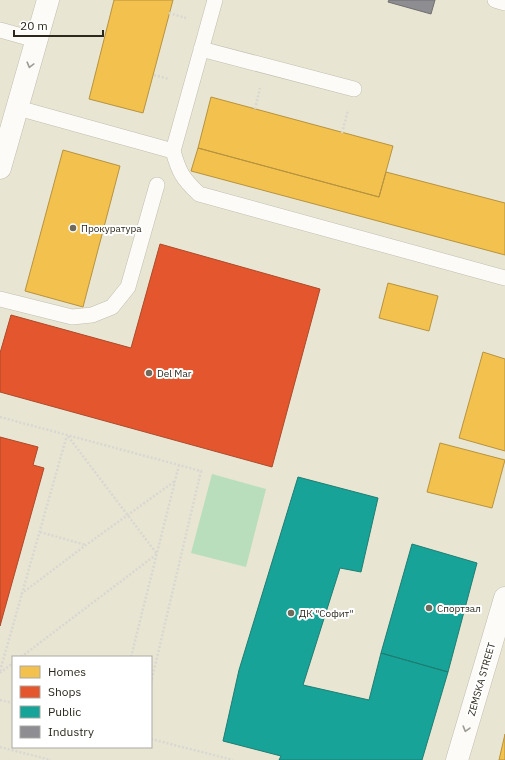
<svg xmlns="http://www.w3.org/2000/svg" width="505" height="760" font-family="'IBM Plex Sans',sans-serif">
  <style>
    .green { fill: #b9debb }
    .homes { fill: #f2c14e; stroke: #b7933f }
    .shops { fill: #e4572e; stroke: #ad4929 }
    .public { fill: #17a398; stroke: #1d7e73 }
    .industry { fill: #8d8d92; stroke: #706f6f }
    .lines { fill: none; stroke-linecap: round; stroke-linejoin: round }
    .lane-casing { stroke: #c0beaf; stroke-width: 16 }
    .street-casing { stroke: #c0beaf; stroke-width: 23 }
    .secondary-casing { stroke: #c0beaf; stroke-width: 23 }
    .path { stroke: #d8d7d1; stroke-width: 2.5; stroke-dasharray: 2 2; stroke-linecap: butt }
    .lane { stroke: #fcfbf8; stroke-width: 15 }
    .street { stroke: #fcfbf8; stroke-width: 22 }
    .secondary { stroke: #fcfbf8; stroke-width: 22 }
    .oneway { stroke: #9e9c95 }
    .poi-dot { fill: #6e6b5c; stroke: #fff; stroke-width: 1.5 }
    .labels { text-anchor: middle; stroke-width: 4; stroke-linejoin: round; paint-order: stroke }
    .poi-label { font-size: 10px; fill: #2c291c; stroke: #fff; text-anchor: start }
    .street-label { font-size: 10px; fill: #2c291c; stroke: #fff }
  </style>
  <rect width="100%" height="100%" fill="#e8e5d2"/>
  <path class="green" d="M212,474L266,489L246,567L191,553Z"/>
  <path class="homes" d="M114,0H173L143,113L89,99Z
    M211,97L393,146L379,197L198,148Z
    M198,148L379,197L386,172L505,203V255L191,171Z
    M63,150L120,166L83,307L25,291Z
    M388,283L438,296L429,331L379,318Z
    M483,352L505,359V451L459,438Z
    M440,443L505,460L492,508L427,492Z
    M505,734V760H499Z"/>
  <path class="shops" d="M160,244L320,289L272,467L0,392V353L11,315L131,348Z
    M0,437L38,447L33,465L44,468L0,626Z"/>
  <path class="public" d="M298,477L378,498L361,572L340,568L303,685L369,700L381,653L448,672L422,760H279L281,756L223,741L239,670Z
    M412,544L477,563L448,672L381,653Z"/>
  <path class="industry" d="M389,0H435L431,14L388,2Z"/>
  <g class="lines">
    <defs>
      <path id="lane" d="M495,0L505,3
        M0,30L36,40
        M201,49L354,89
        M18,108L173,151C179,172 182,178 199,194L505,278
        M173,151L215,0
        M0,299L72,317L92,315L112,307L128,287L157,185"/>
      <path id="street" d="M457,760L505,598"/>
      <path id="secondary" d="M0,168L48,0"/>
    </defs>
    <use href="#lane" class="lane-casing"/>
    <use href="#street" class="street-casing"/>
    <use href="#secondary" class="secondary-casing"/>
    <path class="path" d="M169,13L186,18
      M154,75L169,79
      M255,109L260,88
      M342,133L348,110
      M0,417L201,471L151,683
      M40,532L86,545
      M21,594L86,545L175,481
      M21,657L157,554L67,435
      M131,657L179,465
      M0,671L67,435
      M0,673L13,663
      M0,700L13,703
      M151,739L233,760
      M0,747L51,760"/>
    <use href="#lane" class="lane"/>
    <use href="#street" class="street"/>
    <use href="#secondary" class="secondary"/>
  </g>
  <defs><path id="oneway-chevron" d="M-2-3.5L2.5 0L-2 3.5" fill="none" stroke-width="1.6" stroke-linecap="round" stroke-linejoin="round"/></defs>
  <g class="oneway">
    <use href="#oneway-chevron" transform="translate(30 65) rotate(105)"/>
    <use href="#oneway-chevron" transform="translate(466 729) rotate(106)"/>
  </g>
  <g class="poi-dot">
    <circle cx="73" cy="228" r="4"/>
    <circle cx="149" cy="373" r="4"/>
    <circle cx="429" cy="608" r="4"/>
    <circle cx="291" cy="613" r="4"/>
  </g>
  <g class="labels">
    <g class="poi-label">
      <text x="81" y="232">Прокуратура</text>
      <text x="157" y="377">Del Mar</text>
      <text x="437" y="612">Спортзал</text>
      <text x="299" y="617">ДК "Софит"</text>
    </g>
    <g class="street-label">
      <text transform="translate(481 679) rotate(-74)" y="4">ZEMSKA STREET</text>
    </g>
  </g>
  <rect x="12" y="656" width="140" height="92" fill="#ffffff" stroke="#aba9a4"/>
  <rect x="20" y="666" width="20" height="12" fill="#f2c14e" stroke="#aba9a4"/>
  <text x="48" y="676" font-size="12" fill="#2c291c">Homes</text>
  <rect x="20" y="686" width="20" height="12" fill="#e4572e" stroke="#aba9a4"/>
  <text x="48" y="696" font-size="12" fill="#2c291c">Shops</text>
  <rect x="20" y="706" width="20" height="12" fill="#17a398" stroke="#aba9a4"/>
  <text x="48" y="716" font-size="12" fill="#2c291c">Public</text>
  <rect x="20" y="726" width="20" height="12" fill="#8d8d92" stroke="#aba9a4"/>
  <text x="48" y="736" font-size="12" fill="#2c291c">Industry</text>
  <path d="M14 30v6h89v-6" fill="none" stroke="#2c291c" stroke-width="2"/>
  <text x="20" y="30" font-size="12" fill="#2c291c" stroke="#ffffff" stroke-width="3" paint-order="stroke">20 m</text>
</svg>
